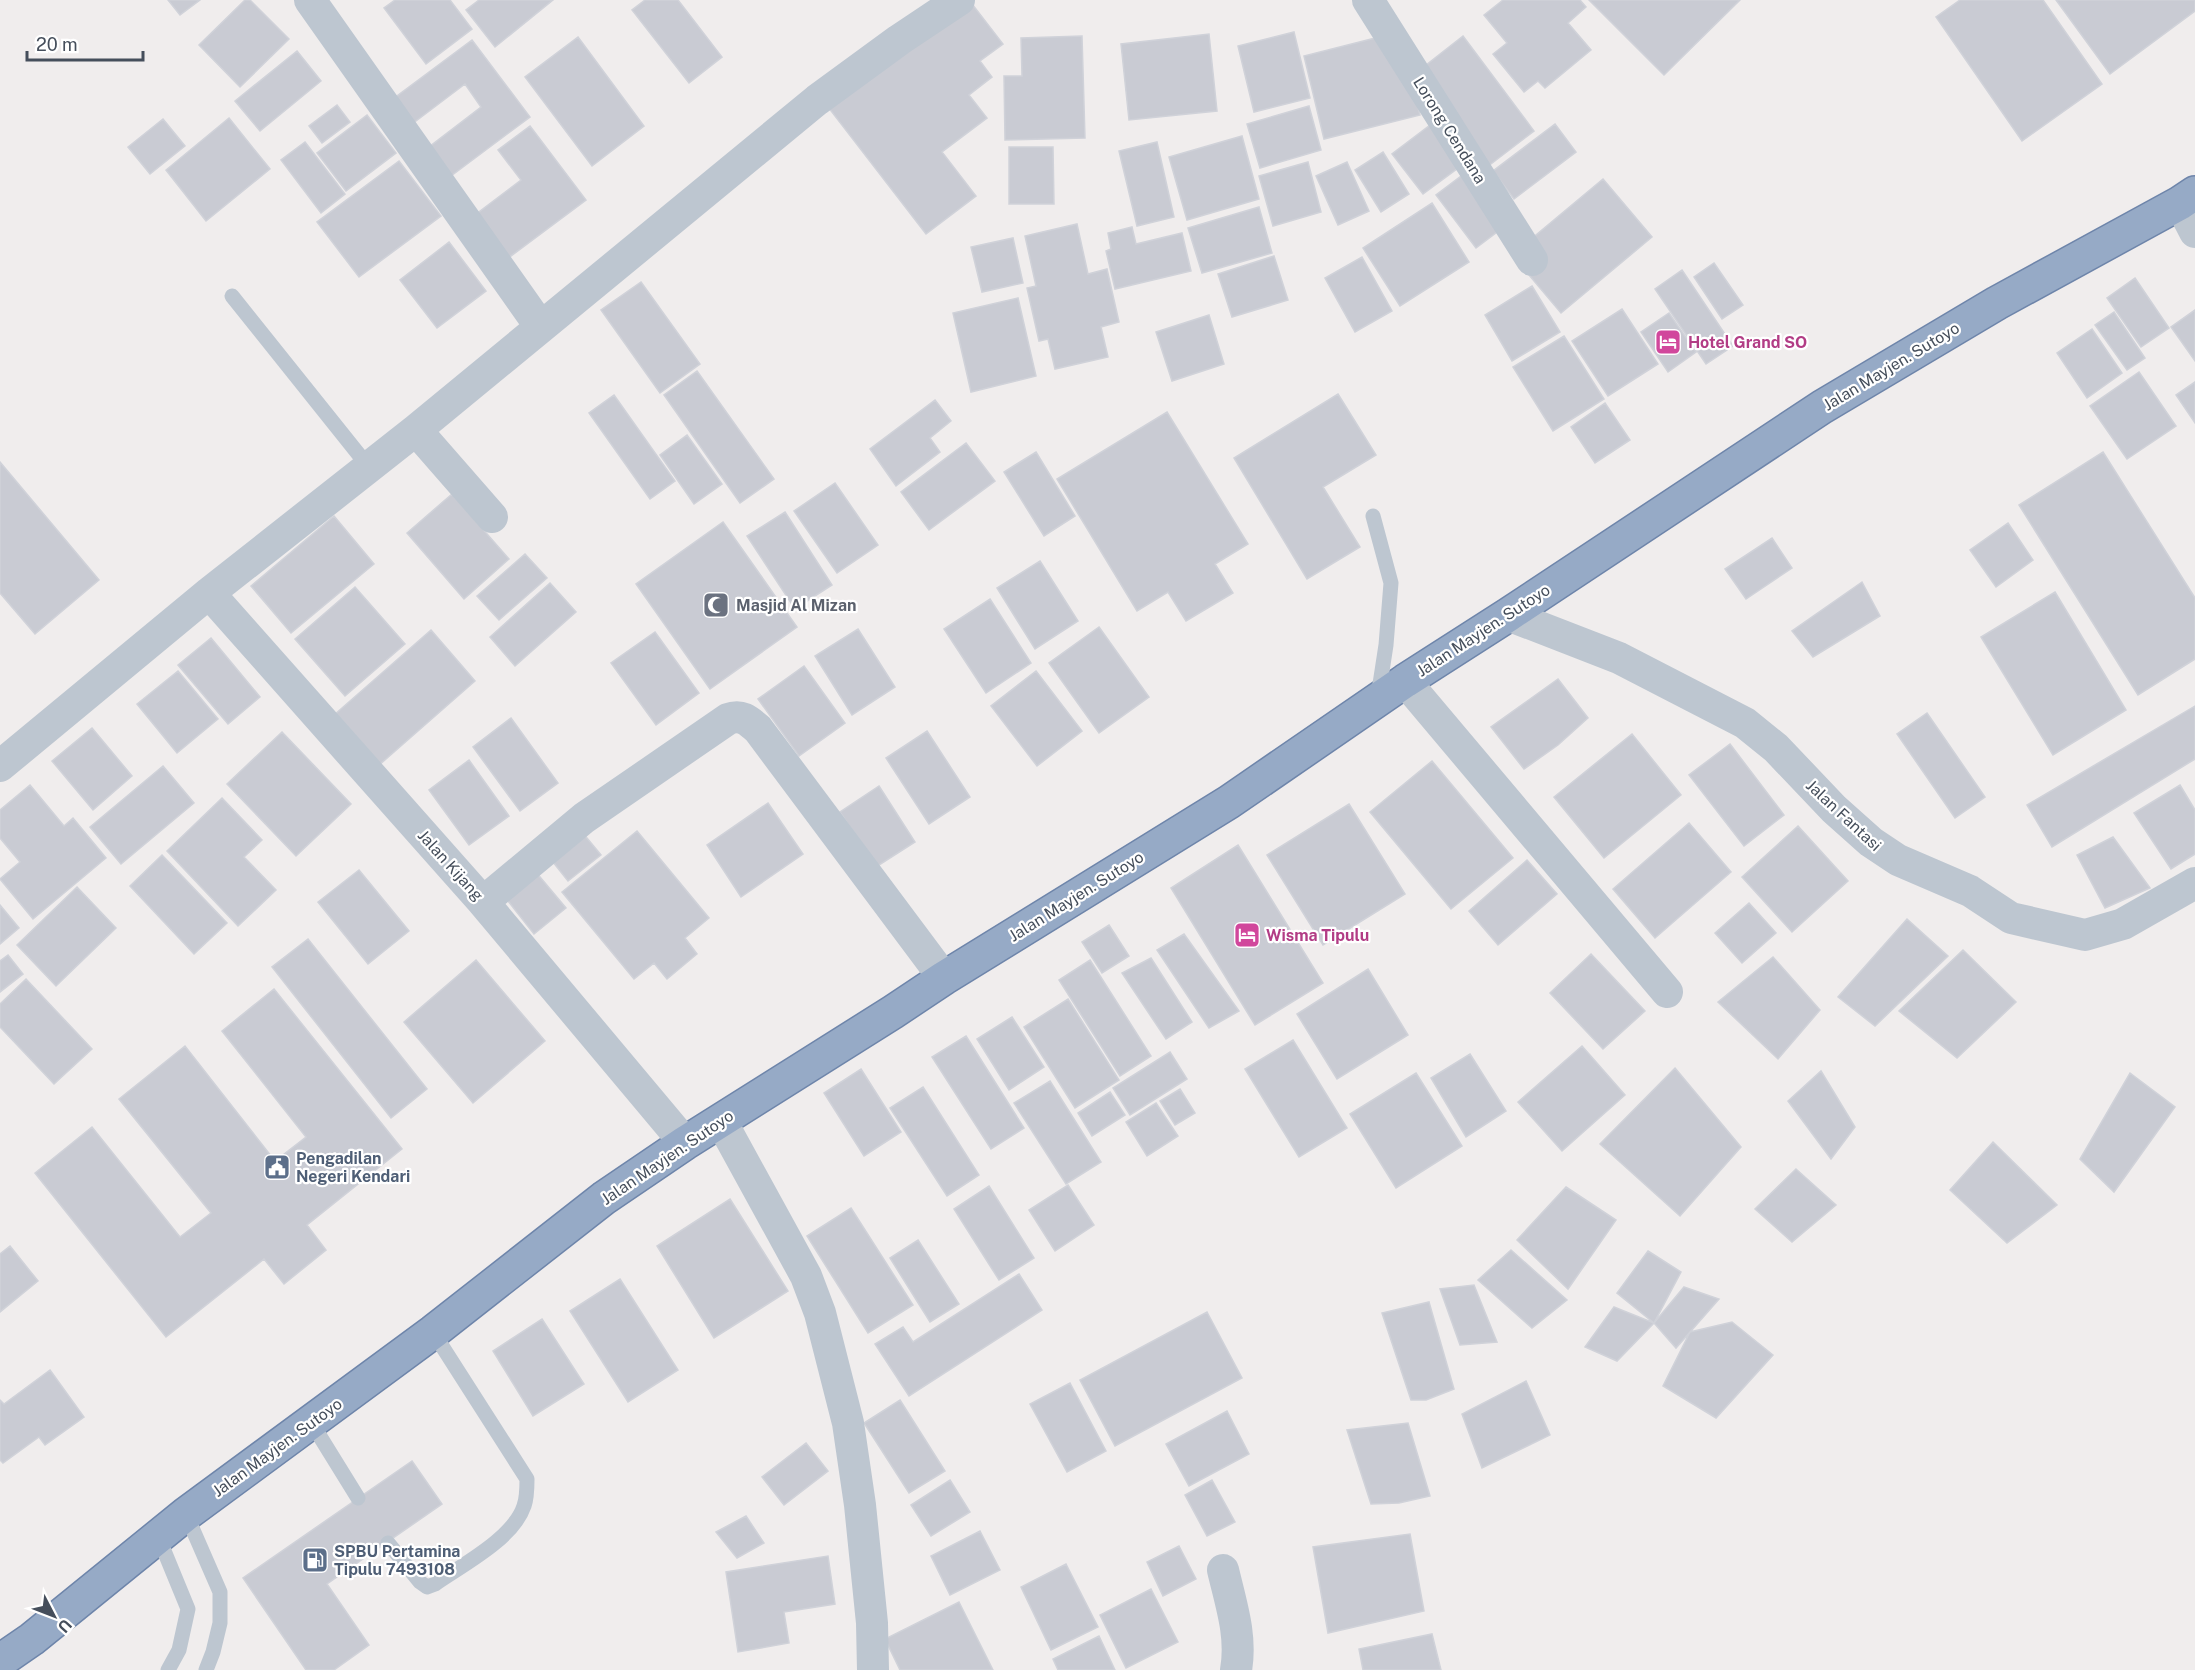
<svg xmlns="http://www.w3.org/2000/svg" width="2195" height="1670" font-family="'Public Sans',sans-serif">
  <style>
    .building { fill: #c9cbd3; stroke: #d0d2d9; stroke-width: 1.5 }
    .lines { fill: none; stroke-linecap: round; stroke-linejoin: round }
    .trunk-casing { stroke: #6e85aa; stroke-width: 36 }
    .service { stroke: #bdc6d0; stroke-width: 15 }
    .minor { stroke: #bdc6d0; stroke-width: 32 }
    .trunk { stroke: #96aac6; stroke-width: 33 }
    .labels { text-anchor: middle; stroke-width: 4.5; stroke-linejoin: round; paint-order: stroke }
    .street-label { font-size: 16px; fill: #454e5b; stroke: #fff }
    .hotel-label { font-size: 16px; font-weight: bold; fill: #b23c85; stroke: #fff; text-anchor: start }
    .worship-label { font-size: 16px; font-weight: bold; fill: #5b616d; stroke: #fff; text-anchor: start }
    .service-label { font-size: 16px; font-weight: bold; fill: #4e5e75; stroke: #fff; text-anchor: start }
  </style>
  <rect width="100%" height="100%" fill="#f0eded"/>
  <path class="building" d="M168,0H200L180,15Z
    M245,0H250L289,39L240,87L199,45Z
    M395,0H450L472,29L426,64L384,8Z
    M479,0H553L495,47L466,10Z
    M645,0H678L722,57L689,83L632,10Z
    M969,0L1003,44L980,61L992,77L969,95L987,118L942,152L976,196L926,234L828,107Z
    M1503,0H1580L1586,7L1568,23L1591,50L1545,88L1538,81L1524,92L1493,54L1507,43L1484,15Z
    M1589,0H1740L1664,75Z
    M1960,0H2043L2102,84L2022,141L1936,17Z
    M2056,0H2195V11L2110,74Z
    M1294,32L1310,98L1254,112L1238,46Z
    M1399,32L1420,115L1324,139L1304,56Z
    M1209,34L1217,111L1129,120L1121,44Z
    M1082,36L1085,138L1005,140L1004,76H1022L1021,38Z
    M1463,36L1534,131L1487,167L1416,73Z
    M578,37L644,126L592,166L525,77Z
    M472,40L530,117L451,176L429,147L481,107L465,84L412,124L393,99Z
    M297,51L321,81L260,131L235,101Z
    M337,105L350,122L322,143L309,126Z
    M1309,106L1321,150L1260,168L1247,124Z
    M367,115L396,153L346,191L317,153Z
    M229,118L270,169L206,221L166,170Z
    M163,119L185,146L150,174L128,147Z
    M1438,119L1469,160L1423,194L1392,154Z
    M1555,124L1576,152L1514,199L1493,171Z
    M530,126L586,200L507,259L475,215L521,180L498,150Z
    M1242,136L1259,199L1187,220L1169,157Z
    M305,142L345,194L321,213L281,160Z
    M1157,142L1174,217L1137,226L1119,151Z
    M1009,147H1053L1054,204H1009Z
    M1383,152L1409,194L1381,212L1355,170Z
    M399,161L441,216L359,277L317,222Z
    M1308,162L1321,212L1273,226L1259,176Z
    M1347,162L1369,211L1338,225L1316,176Z
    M1477,164L1517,217L1476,248L1436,195Z
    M1603,179L1652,237L1561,313L1512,255Z
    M1432,203L1469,262L1400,306L1363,248Z
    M1259,207L1272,253L1202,273L1188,228Z
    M1077,224L1088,274L1107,269L1119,322L1101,327L1108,357L1055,369L1048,339L1039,341L1027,288L1036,286L1025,236Z
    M1132,227L1136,244L1182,233L1191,271L1115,289L1106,251L1111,249L1108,233Z
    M1013,238L1023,283L982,292L971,247Z
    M449,242L486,291L437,328L400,280Z
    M1274,256L1288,300L1232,317L1218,274Z
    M1362,257L1392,311L1355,332L1325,278Z
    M1714,263L1743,305L1722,319L1694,277Z
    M1682,270L1733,346L1706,364L1655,289Z
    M2135,278L2169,328L2141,347L2107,298Z
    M641,282L700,364L660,393L601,310Z
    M1532,286L1560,332L1512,361L1485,315Z
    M1018,298L1036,376L971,392L953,313Z
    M1622,309L1658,364L1608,396L1572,341Z
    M2195,310V361L2171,327Z
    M2114,312L2145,358L2127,370L2095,325Z
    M1669,313L1696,352L1668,372L1641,332Z
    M1209,315L1224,364L1172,381L1156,332Z
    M2092,329L2122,373L2087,398L2057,353Z
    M1564,336L1604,399L1553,431L1513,367Z
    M697,371L774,479L740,503L664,395Z
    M2139,372L2176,426L2127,459L2090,406Z
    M2195,382V423L2176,395Z
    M1338,394L1376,455L1323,487L1360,547L1307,579L1234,458Z
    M614,395L675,481L650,499L589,413Z
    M935,400L951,421L930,438L940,452L896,486L870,449Z
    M1605,403L1630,440L1595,463L1571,427Z
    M1167,412L1248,544L1215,564L1233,593L1186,621L1168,592L1137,611L1057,479Z
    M687,435L722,484L694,504L660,455Z
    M966,443L995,481L929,530L901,492Z
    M1036,452L1075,516L1044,536L1004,472Z
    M2103,452L2195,598V659L2138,695L2019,505Z
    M0,462L99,580L35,634L0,593Z
    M835,483L878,545L837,573L794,511Z
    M452,494L509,559L464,599L407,533Z
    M785,512L832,585L795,609L747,536Z
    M334,516L374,564L291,633L251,586Z
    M723,522L797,627L710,689L636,584Z
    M2008,523L2033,560L1996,587L1970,550Z
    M1772,538L1792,568L1746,599L1725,569Z
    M525,554L547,578L499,620L477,596Z
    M1040,561L1078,621L1035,649L997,588Z
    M1862,582L1880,616L1813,657L1792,631Z
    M550,583L576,612L515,666L490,637Z
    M355,587L405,644L345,696L295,639Z
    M2055,592L2126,710L2053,755L1981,637Z
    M990,599L1031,663L986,693L944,629Z
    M1099,627L1149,697L1099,733L1049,663Z
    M858,629L895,687L852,715L815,656Z
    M431,630L475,681L378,766L334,715Z
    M655,632L699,693L656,725L611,663Z
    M211,638L260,697L228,724L178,665Z
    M804,666L845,723L799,756L758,699Z
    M178,671L218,719L177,753L137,704Z
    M1036,671L1082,731L1037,766L991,706Z
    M1558,679L1588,718L1558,745L1524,769L1491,727Z
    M2195,706V759L2052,847L2027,805Z
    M1927,713L1985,797L1955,818L1897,734Z
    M511,718L558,783L520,811L473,747Z
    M92,728L132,776L93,810L52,761Z
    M927,731L970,797L929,824L886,758Z
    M282,732L351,804L296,856L227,784Z
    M1632,734L1681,795L1604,858L1554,797Z
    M1730,744L1784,815L1744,846L1689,775Z
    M469,760L509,816L469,845L429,790Z
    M1432,761L1513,858L1451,909L1370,812Z
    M163,766L194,803L121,864L90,827Z
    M30,785L64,826L73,818L106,858L33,919L0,879L20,862L0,838V810Z
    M2180,785L2195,810V854L2171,869L2134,813Z
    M879,786L915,842L876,867L840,812Z
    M222,798L262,840L244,857L276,890L238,926L167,851Z
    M768,803L803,854L741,897L707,845Z
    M1349,804L1405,894L1323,945L1267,855Z
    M1689,823L1731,872L1655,938L1613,889Z
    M577,826L601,855L568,881L545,852Z
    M1798,826L1848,881L1792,932L1742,877Z
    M637,831L709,918L685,938L697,954L667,979L654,963L634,979L562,892Z
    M2113,837L2150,888L2105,908L2077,855Z
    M1238,845L1323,983L1255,1025L1171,888Z
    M162,855L227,923L194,954L130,886Z
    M1527,860L1557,894L1498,945L1469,911Z
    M359,870L409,931L368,964L318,902Z
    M535,871L566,908L534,934L504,896Z
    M77,887L116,928L56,986L17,945Z
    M1749,903L1776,933L1742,963L1715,933Z
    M0,905L19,928L0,944Z
    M1907,919L1948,956L1875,1026L1838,997Z
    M1109,925L1129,956L1102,973L1082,942Z
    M1184,934L1239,1011L1209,1028L1157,950Z
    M308,939L427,1089L391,1118L272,967Z
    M1963,950L2016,1002L1957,1058L1899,1011Z
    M1591,954L1645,1011L1603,1049L1550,993Z
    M8,955L23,974L0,992V961Z
    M1773,957L1820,1010L1778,1059L1718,1002Z
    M1151,958L1192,1022L1166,1039L1122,973Z
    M476,960L545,1041L473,1103L404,1022Z
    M1090,960L1151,1056L1120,1076L1059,980Z
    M1368,969L1408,1035L1337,1079L1297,1014Z
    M26,979L92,1049L54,1084L0,1027V1004Z
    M274,989L402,1149L307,1225L326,1250L284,1284L264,1259L166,1337L35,1173L92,1127L180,1237L211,1213L119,1099L185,1046L275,1161L306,1137L222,1031Z
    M1068,999L1119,1080L1075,1108L1024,1027Z
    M1012,1017L1044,1067L1009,1090L977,1039Z
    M966,1036L1024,1128L991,1149L932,1057Z
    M1293,1040L1347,1128L1299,1157L1245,1069Z
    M1582,1046L1625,1095L1562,1151L1518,1102Z
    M1170,1052L1187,1079L1130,1115L1113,1088Z
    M1470,1054L1506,1111L1466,1137L1431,1078Z
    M1675,1068L1741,1147L1680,1216L1600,1144Z
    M861,1069L901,1132L864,1156L824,1093Z
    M1821,1071L1855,1127L1831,1159L1788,1101Z
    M1416,1073L1462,1146L1396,1188L1350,1114Z
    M2130,1073L2175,1107L2114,1192L2080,1159Z
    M1050,1081L1101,1162L1066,1184L1014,1103Z
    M923,1087L979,1175L947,1196L890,1108Z
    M1180,1089L1195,1113L1175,1125L1160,1101Z
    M1110,1092L1125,1115L1092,1136L1078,1113Z
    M1156,1103L1178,1136L1147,1156L1126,1122Z
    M1993,1142L2057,1205L2007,1243L1950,1190Z
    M1796,1169L1836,1205L1792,1242L1755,1209Z
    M1068,1185L1094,1225L1055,1251L1029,1210Z
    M989,1186L1034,1258L999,1280L954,1209Z
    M1566,1187L1616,1220L1568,1289L1517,1240Z
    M730,1199L788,1291L714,1338L657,1246Z
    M851,1208L913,1305L868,1333L807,1236Z
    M918,1240L959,1304L930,1322L890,1258Z
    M10,1246L38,1281L0,1312V1254Z
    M1511,1250L1567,1300L1532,1328L1478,1280Z
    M1648,1251L1681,1272L1654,1323L1617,1293Z
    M1019,1274L1042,1310L909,1396L875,1344L903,1327L913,1342Z
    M620,1279L678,1370L628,1402L570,1311Z
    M1474,1285L1497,1342L1460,1345L1440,1289Z
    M1684,1287L1719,1299L1676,1348L1654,1323Z
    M1429,1302L1454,1389L1426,1400H1411L1382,1313Z
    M1614,1307L1654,1323L1617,1361L1585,1347Z
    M1207,1312L1242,1378L1115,1446L1080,1380Z
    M542,1319L584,1384L533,1416L493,1351Z
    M1732,1322L1773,1355L1716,1418L1663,1386L1690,1332Z
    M50,1370L84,1417L45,1445L39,1437L3,1463L0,1460V1400L4,1404Z
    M1526,1381L1550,1435L1482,1468L1462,1414Z
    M1070,1383L1106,1451L1067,1472L1030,1404Z
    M900,1400L945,1471L909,1493L864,1423Z
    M1227,1411L1249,1454L1189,1486L1166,1444Z
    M1408,1423L1430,1496L1399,1503L1371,1504L1347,1430Z
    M806,1443L828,1471L784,1505L762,1477Z
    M412,1461L442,1504L327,1584L369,1645L334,1670H306L243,1578Z
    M950,1480L970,1512L931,1536L911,1505Z
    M1212,1480L1235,1522L1207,1536L1185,1495Z
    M746,1516L764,1543L737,1558L716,1532Z
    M980,1531L1000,1570L950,1595L931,1556Z
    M1410,1534L1424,1611L1328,1633L1313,1547Z
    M1179,1546L1196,1579L1163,1596L1147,1562Z
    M828,1556L835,1604L784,1612L789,1643L738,1652L726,1572Z
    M1066,1564L1098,1627L1051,1650L1021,1587Z
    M1151,1589L1178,1642L1126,1668L1100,1615Z
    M959,1602L993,1670H900L885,1639Z
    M1432,1634L1441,1670H1363L1359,1649Z
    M1099,1636L1115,1670H1058L1053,1659Z"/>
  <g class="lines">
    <defs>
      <path id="trunk" d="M0,1661L32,1639L186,1514L433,1332L604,1198L685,1143L893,1012L944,978L1229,802L1405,681L1508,615L1822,407L1997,303L2180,203L2195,193"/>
    </defs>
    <use href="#trunk" class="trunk-casing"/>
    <path class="service" d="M232,296L368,466
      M1373,516L1391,583L1386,645L1378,697
      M311,1422L358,1498
      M186,1514L220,1592V1623L213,1652L206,1670
      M158,1536L188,1609L179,1650L168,1670
      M388,1543L420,1582L427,1587L435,1584C462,1565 513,1539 524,1506C527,1498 527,1488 527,1479L433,1332"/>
    <path class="minor" d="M310,0L540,326
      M1368,0L1532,260
      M2180,203L2195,232
      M416,430L492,517
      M209,593L483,902L685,1143
      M1508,615L1619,658L1745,723L1776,748L1834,809L1871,842L1898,860L1970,891L2011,918L2085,935L2123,924L2195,883
      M1405,681L1667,992
      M0,766L209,593L416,430L817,100L899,40L959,0
      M483,902L584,818L728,719C741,714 748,720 758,729L944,978
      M721,1121L806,1276L820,1313L848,1423L860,1505L872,1623L873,1670
      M1223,1570C1231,1604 1242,1636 1236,1670"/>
    <use href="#trunk" class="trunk"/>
  </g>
  <defs>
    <symbol id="hotel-square" viewBox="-11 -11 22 22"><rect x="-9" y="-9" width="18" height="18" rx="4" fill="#d1479c" stroke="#fff"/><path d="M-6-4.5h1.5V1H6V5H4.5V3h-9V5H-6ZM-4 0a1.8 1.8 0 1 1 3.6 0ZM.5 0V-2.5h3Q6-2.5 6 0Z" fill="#fff"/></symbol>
    <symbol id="mosque-square" viewBox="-11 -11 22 22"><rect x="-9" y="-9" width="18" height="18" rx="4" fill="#6b7280" stroke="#fff"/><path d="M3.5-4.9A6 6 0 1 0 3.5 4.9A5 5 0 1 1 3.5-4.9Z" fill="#fff"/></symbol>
    <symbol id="civic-square" viewBox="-11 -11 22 22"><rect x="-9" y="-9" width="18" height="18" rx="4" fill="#5c6f8a" stroke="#fff"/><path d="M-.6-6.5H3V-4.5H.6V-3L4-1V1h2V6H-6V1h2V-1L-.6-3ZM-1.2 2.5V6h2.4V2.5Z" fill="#fff"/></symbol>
    <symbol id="fuel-square" viewBox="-11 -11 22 22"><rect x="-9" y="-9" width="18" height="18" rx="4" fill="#5c6f8a" stroke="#fff"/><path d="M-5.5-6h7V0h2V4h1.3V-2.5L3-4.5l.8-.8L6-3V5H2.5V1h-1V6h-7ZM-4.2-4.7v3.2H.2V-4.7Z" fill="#fff"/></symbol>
  </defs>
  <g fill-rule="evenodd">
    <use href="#hotel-square" x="1653" y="327" width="30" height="30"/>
    <use href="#mosque-square" x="701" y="590" width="30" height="30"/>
    <use href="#hotel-square" x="1232" y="920" width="30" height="30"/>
    <use href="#civic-square" x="262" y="1152" width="30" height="30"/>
    <use href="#fuel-square" x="300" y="1545" width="30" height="30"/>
  </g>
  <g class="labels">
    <g class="street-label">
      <text transform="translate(1450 130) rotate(58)" y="6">Lorong Cendana</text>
      <text transform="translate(1891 366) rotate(-31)" y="6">Jalan Mayjen. Sutoyo</text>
      <text transform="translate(1483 630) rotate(-33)" y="6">Jalan Mayjen. Sutoyo</text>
      <text transform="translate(1844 815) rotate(43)" y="6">Jalan Fantasi</text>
      <text transform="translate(451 865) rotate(48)" y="6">Jalan Kijang</text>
      <text transform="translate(1076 896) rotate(-32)" y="6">Jalan Mayjen. Sutoyo</text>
      <text transform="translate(667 1157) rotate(-34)" y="6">Jalan Mayjen. Sutoyo</text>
      <text transform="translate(277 1447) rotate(-36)" y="6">Jalan Mayjen. Sutoyo</text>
    </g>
    <g class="hotel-label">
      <text x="1688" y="348">Hotel Grand SO</text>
      <text x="1266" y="941">Wisma Tipulu</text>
    </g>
    <g class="worship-label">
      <text x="736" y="611">Masjid Al Mizan</text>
    </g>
    <g class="service-label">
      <text x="296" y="1164">Pengadilan<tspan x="296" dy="18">Negeri Kendari</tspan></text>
      <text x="334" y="1557">SPBU Pertamina<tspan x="334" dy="18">Tipulu 7493108</tspan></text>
    </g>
  </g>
  <g transform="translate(54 1616) rotate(132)" stroke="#ffffff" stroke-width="4.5" paint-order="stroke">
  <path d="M0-4.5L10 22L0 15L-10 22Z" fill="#454e5b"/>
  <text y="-9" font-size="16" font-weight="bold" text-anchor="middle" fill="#454e5b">U</text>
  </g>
  <path d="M27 51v9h116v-9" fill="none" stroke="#454e5b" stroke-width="3"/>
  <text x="36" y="51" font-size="18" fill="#454e5b" stroke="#ffffff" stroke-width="4.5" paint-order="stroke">20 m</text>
</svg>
